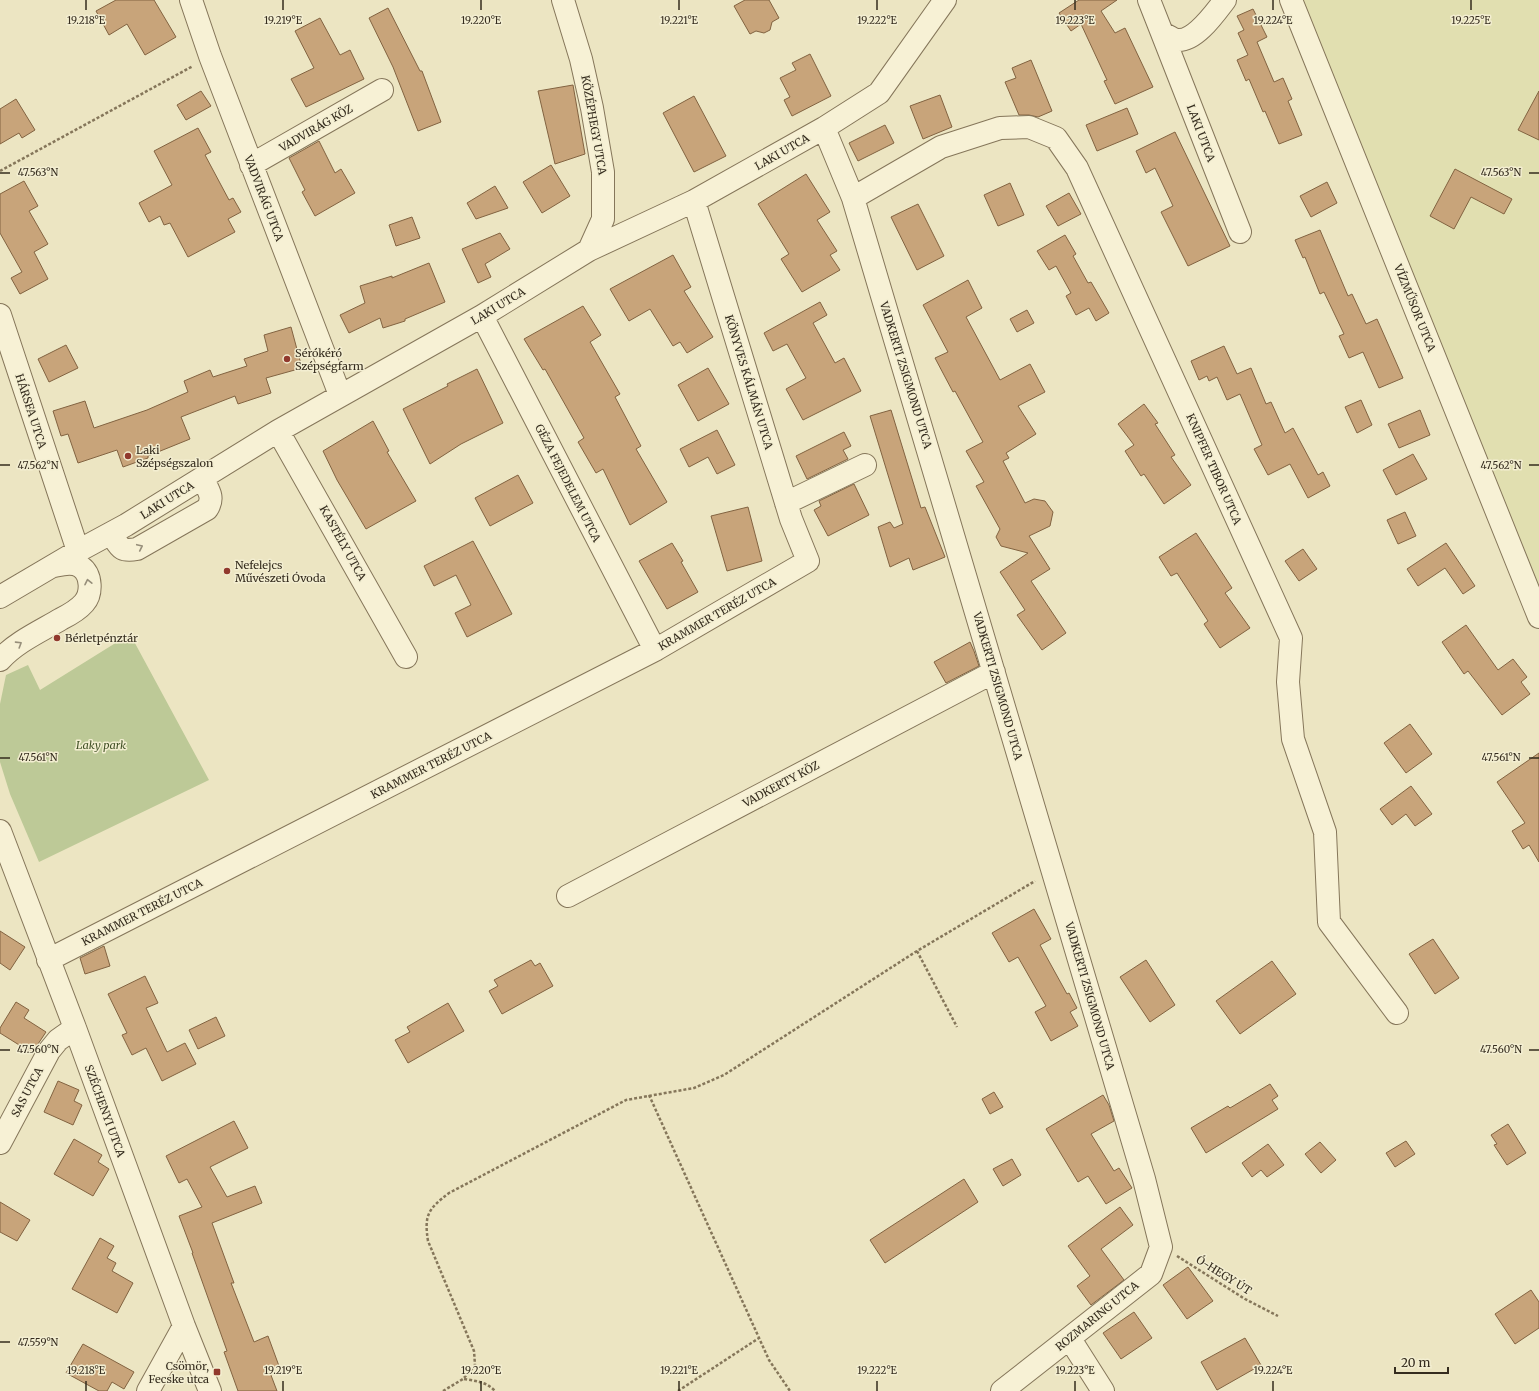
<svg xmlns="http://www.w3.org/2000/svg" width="1539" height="1391" font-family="Merriweather,serif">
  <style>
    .farmland { fill: #e1dfb0 }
    .green { fill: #bdc997 }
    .building { fill: #c8a47a; stroke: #826341 }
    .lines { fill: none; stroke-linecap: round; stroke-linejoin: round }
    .minor-casing { stroke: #85765a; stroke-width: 24 }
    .path { stroke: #85765a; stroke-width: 2.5; stroke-dasharray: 3 2; stroke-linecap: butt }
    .minor { stroke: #f7f1d5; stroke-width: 22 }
    .oneway { stroke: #968e7a }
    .ticks { fill: none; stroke: #352c1e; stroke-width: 1.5 }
    .poi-dot { fill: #91392d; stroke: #f3eed1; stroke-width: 1.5 }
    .labels { text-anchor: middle; stroke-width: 3; stroke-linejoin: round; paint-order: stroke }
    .street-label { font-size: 11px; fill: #352c1e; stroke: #f3eed1 }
    .poi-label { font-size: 11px; fill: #352c1e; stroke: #f3eed1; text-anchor: start }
    .park-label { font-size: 11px; font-style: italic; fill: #405025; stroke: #f3eed1 }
    .ticks-label { font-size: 10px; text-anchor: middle; fill: #352c1e; stroke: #f3eed1; stroke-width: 3; stroke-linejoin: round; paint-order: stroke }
  </style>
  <rect width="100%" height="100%" fill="#ece5c2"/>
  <path class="farmland" d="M1302,0H1539V616Z"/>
  <path class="green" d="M130,634L209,780L39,862L10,794L0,762V704L6,675L28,665L40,690Z"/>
  <path class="building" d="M116,0H154L176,37L145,55L127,24L109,35L96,11Z
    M745,0H769L779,18L772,22L770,30L764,33L756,31L750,34L734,6Z
    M1079,0H1117L1101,11L1115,33L1125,28L1153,87L1115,104L1104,81L1107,80L1081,24L1071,31L1059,13Z
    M388,8L420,71H422L441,122L418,131L393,67L369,18Z
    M1253,9L1267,37L1257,42L1274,82L1283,78L1292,99L1288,101L1302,135L1279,144L1265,111L1263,112L1249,79L1246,81L1237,60L1248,55L1238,33L1244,30L1237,16Z
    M320,18L340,55L350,50L364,79L306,107L291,79L314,68L295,31Z
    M810,54L831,96L792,116L784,100L790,97L780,78L796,70L792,63Z
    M1031,60L1052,111L1038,117L1029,115H1019L1005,82L1016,78L1012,68Z
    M573,85L585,154L555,164L538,91Z
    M201,91L211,106L186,120L177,105Z
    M1539,91V140L1518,130Z
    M940,95L952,127L923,139L910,106Z
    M694,96L726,156L694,172L663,113Z
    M16,99L35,130L22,138L19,133L0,144V109Z
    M1127,108L1138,134L1097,151L1086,125Z
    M885,125L894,143L858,161L849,143Z
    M198,128L211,152L205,155L229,200L233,198L241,212L228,219L235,232L188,257L170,223L164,225L160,216L149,222L139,203L172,185L154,151Z
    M1175,132L1230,246L1188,266L1161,212L1173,206L1155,168L1146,173L1136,151Z
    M319,141L335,173L341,169L355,193L315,216L302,192L305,190L289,158Z
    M551,165L570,196L542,213L523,182Z
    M1455,169L1512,199L1504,214L1471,197L1454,229L1430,216Z
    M806,174L830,212L817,220L837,251L830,255L840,270L802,292L781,259L789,254L758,204Z
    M24,181L38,206L29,211L48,244L34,252L48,279L20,294L11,278L22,272L0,233V194Z
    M1327,182L1337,203L1311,217L1300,196Z
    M1010,183L1024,215L998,226L984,195Z
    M495,186L508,208L476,219L467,203Z
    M1069,193L1081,214L1058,226L1046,206Z
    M918,204L944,256L917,270L891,217Z
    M412,217L420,238L396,246L389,225Z
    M1320,230L1348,296L1352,294L1366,324L1377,319L1403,378L1379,388L1363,352L1349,358L1339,336L1344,334L1324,292L1320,294L1305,257L1303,258L1295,240Z
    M500,233L510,249L485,264L491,277L478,283L462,249Z
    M1065,235L1076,254L1073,256L1088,283L1091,282L1109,313L1096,321L1089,308L1076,315L1066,296L1071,293L1056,266L1049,270L1037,251Z
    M673,255L691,287L684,291L713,337L687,353L680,342L673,346L650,309L629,321L610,289Z
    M429,263L445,302L405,319V321L383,328L380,318L349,333L340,315L365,303L360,286L392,276V278Z
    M968,280L982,308L966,317L1000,380L1030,364L1045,392L1018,406L1036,434L1006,453L1009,458L1003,461L1025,503L1034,499L1045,501L1053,512L1050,526L1029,536L1050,569L1031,581L1066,633L1042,650L1017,615L1025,610L1000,572L1028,553L1001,546L996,537L1000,529L976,486L984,482L966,451L983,442L955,391L953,392L935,358L948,352L923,305Z
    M820,302L827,315L813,323L835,363L844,358L861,391L803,420L786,389L806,378L787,344L773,351L764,333Z
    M583,306L601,335L590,342L620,394L615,397L641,446L636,449L667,502L630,525L603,469L596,473L578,442L584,438L545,369L543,370L524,339Z
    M1027,310L1034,323L1017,332L1010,319Z
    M291,327L302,368L266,378L271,393L238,404L235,396L181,417L190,439L148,456V458L123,467L117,450L78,463L68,434L61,436L53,411L85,401L94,428L147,410L188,392L184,381L210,370L213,377L247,366L244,359L268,351L264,335Z
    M66,345L78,368L49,382L38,359Z
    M1224,346L1237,374L1251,368L1266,404L1271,402L1285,433L1293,428L1318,475L1323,472L1330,486L1308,498L1290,464L1268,475L1254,449L1262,445L1240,394L1227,400L1217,377L1209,381L1207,376L1199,380L1191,361Z
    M708,368L729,404L698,421L678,385Z
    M477,369L503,423L461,444L430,464L403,409L448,386L447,384Z
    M1361,400L1372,425L1357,433L1345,407Z
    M1144,404L1158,423L1155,424L1175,455L1171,457L1191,485L1164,504L1144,474L1141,476L1125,451L1134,445L1118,424Z
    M891,410L921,508L925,507L945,557L913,570L909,558L890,567L878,527L890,522L894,528L903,524L870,416Z
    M1420,410L1430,435L1399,448L1388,424Z
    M373,421L389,451L387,452L416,501L366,529L337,480L323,451Z
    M717,430L735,465L717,474L708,457L689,467L680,449Z
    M844,432L851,446L843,450L848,459L807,479L796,456Z
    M1413,454L1427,479L1396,495L1383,470Z
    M518,475L533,503L490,526L475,498Z
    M854,484L869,515L828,536L814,510L821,506L819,501Z
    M748,507L762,561L727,571L711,516Z
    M1405,512L1416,536L1398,544L1387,520Z
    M1196,533L1232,588L1225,593L1250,628L1220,648L1204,624L1208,621L1177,573L1171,576L1159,557Z
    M473,541L512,614L467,637L455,613L471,605L456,575L434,586L424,566Z
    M672,543L683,561L681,562L698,592L667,609L639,561Z
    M1446,543L1475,586L1463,594L1445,568L1418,586L1407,569Z
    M1303,549L1317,569L1299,581L1285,561Z
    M1466,625L1498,670L1513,659L1527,677L1521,682L1530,694L1502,715L1468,671L1464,674L1442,642Z
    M970,642L974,651L979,666L946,683L934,662Z
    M1410,724L1432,754L1406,773L1384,743Z
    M1539,753V862L1529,845L1523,849L1512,831L1525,823L1497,782Z
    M1411,786L1432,814L1415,826L1406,814L1392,825L1380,809Z
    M1034,909L1051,939L1040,945L1067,994L1069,993L1077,1008L1070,1012L1078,1026L1051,1041L1035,1012L1046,1006L1018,957L1009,962L992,933Z
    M0,931L25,947L10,970L0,963Z
    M1433,939L1459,978L1435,994L1409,954Z
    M104,946L110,966L85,974L80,958Z
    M531,960L535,966L540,963L553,986L502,1014L489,991L498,986L494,980Z
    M1146,960L1175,1005L1150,1022L1120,977Z
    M1272,961L1296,994L1240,1034L1216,1001Z
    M145,976L158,1003L146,1008L167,1052L185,1043L196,1064L162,1081L146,1048L132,1055L122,1035L127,1033L108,994Z
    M16,1002L29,1010L24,1018L46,1032L32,1053L0,1033V1028Z
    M448,1003L464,1031L408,1063L395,1040L410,1032L407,1027Z
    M216,1017L225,1036L198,1049L189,1030Z
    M58,1081L79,1090L74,1101L82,1105L73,1125L44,1112Z
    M1270,1084L1278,1096L1272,1100L1278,1109L1206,1153L1191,1128L1228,1106L1230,1108Z
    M994,1092L1003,1107L990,1114L982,1099Z
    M1103,1095L1109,1105L1114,1121L1091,1134L1114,1171L1119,1168L1132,1188L1106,1204L1088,1176L1078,1182L1046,1129Z
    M234,1121L248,1148L210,1167L227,1197L255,1186L262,1203L212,1223L234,1283H231L254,1342L268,1336L279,1366L269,1370L277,1391H238L224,1352L227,1351L192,1253H193L179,1216L202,1207L187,1179L179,1183L166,1156Z
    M1508,1124L1526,1153L1507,1165L1494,1145L1497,1144L1491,1135Z
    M74,1139L102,1155L98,1162L109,1169L93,1196L54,1174Z
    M1406,1141L1415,1154L1395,1167L1386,1153Z
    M1320,1142L1336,1160L1321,1173L1305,1154Z
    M1268,1144L1284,1165L1267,1177L1261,1170L1252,1177L1242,1163Z
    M1012,1159L1021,1175L1003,1186L993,1169Z
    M964,1179L978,1202L885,1263L870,1240Z
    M0,1202L30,1220L17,1241L0,1232Z
    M1120,1207L1133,1225L1101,1249L1124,1280L1091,1305L1077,1286L1090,1276L1068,1246Z
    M100,1238L114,1246L107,1258L116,1263L112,1271L133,1283L117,1313L72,1289Z
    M1188,1267L1213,1301L1187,1319L1163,1285Z
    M1531,1290L1539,1302V1328L1515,1344L1495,1314Z
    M1134,1312L1152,1338L1121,1359L1103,1333Z
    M1245,1338L1261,1365L1217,1390L1201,1362Z
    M83,1344L134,1372L124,1389L112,1382L107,1391H99L66,1373Z"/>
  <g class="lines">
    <defs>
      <path id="minor" d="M191,0L210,56L340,395
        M563,0L581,59L592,108L603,172V219L589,250
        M1149,0L1162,33C1167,35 1172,39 1177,40C1195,42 1215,13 1225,0
        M1291,0L1539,617
        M1162,33L1240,232
        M824,128L853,198L1144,1179L1161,1247L1151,1274L1002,1391
        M251,165L382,90
        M853,198L941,147L1000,128L1029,127L1056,138L1077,168L1291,638L1288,682L1293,739L1325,832L1329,922L1397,1013
        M0,315L78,551
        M482,316L655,650
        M278,431L406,657
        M786,503L865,465
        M111,533C120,547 119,552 137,549L207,509C215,497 208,490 202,478
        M0,597L78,551L126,525L278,431L482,316L589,250L694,201L824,128L879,93L945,0
        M0,660C16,642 41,631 61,619C69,615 78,610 84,603C92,594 92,575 81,567C73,561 63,564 54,566
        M0,831L75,1028L184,1326L210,1391
        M568,896L994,672
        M48,960L655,650L808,561L791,519L694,201
        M0,1143L49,1051L58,1040L75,1028
        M1070,1339L1103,1391
        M148,1391L184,1326"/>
    </defs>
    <use href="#minor" class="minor-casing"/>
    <path class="path" d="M0,171L193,66
      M917,951L957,1027
      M649,1095L769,1360L790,1391
      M1177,1256L1245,1299L1278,1316
      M464,1379C476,1381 487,1382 495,1391
      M443,1391L463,1379L475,1365L474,1351L428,1241C424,1215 428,1209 449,1193L626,1100L694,1088L724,1075L917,951L1035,881
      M678,1391L759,1338"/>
    <use href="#minor" class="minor"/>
  </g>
  <defs><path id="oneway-chevron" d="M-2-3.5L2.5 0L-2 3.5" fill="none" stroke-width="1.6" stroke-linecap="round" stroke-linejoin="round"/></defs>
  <g class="oneway">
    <use href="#oneway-chevron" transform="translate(140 547) rotate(-25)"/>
    <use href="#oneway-chevron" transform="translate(88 582) rotate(-102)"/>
    <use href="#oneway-chevron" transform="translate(19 644) rotate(-32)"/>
  </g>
  <path class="ticks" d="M86,0V10M283,0V10M481,0V10M679,0V10M877,0V10M1075,0V10M1273,0V10M1471,0V10M0,173H10M1529,173H1539M0,465H10M1529,465H1539M0,758H10M1529,758H1539M0,1050H10M1529,1050H1539M0,1342H10M86,1381V1391M283,1381V1391M481,1381V1391M679,1381V1391M877,1381V1391M1075,1381V1391M1273,1381V1391"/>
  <g class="poi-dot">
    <circle cx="287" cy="359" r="4"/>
    <circle cx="128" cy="456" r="4"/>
    <circle cx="227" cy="571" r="4"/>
    <circle cx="57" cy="638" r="4"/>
    <rect x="213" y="1368" width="8" height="8" rx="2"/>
  </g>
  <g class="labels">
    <g class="street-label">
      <text transform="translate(594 125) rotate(80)" y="4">KÖZÉPHEGY UTCA</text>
      <text transform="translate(316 128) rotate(-30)" y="4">VADVIRÁG KÖZ</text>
      <text transform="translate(1201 133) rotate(69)" y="4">LAKI UTCA</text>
      <text transform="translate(782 152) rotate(-30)" y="4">LAKI UTCA</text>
      <text transform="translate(264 198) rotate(69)" y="4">VADVIRÁG UTCA</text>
      <text transform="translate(498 306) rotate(-31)" y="4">LAKI UTCA</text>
      <text transform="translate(1415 308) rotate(68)" y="4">VÍZMŰSOR UTCA</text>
      <text transform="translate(906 375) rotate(73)" y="4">VADKERTI ZSIGMOND UTCA</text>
      <text transform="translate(749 382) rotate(73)" y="4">KÖNYVES KÁLMÁN UTCA</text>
      <text transform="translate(31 411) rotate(72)" y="4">HÁRSFA UTCA</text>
      <text transform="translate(1214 469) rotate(66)" y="4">KNIPFER TIBOR UTCA</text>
      <text transform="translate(568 483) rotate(63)" y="4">GÉZA FEJEDELEM UTCA</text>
      <text transform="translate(167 500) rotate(-32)" y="4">LAKI UTCA</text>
      <text transform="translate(343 543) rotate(61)" y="4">KASTÉLY UTCA</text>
      <text transform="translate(717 614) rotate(-30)" y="4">KRAMMER TERÉZ UTCA</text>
      <text transform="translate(998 686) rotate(74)" y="4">VADKERTI ZSIGMOND UTCA</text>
      <text transform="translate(431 765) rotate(-27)" y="4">KRAMMER TERÉZ UTCA</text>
      <text transform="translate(781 784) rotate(-28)" y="4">VADKERTY KÖZ</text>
      <text transform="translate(142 912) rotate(-27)" y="4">KRAMMER TERÉZ UTCA</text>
      <text transform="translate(1090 996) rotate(74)" y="4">VADKERTI ZSIGMOND UTCA</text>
      <text transform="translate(27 1092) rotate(-62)" y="4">SAS UTCA</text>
      <text transform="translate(105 1111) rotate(70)" y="4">SZÉCHENYI UTCA</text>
      <text transform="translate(1224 1275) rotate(32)" y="4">Ó-HEGY ÚT</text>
      <text transform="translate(1097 1316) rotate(-39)" y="4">ROZMARING UTCA</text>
    </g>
    <g class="poi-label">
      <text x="295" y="357">Sérókéró<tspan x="295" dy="13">Szépségfarm</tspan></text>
      <text x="136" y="454">Laki<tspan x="136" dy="13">Szépségszalon</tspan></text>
      <text x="235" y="569">Nefelejcs<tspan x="235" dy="13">Művészeti Óvoda</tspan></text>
      <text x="65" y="642">Bérletpénztár</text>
      <text x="209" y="1370" text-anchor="end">Csömör,<tspan x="209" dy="13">Fecske utca</tspan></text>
    </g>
    <g class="park-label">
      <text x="101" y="749">Laky park</text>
    </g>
  </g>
  <g class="ticks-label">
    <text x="86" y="24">19.218°E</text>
    <text x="283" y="24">19.219°E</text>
    <text x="481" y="24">19.220°E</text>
    <text x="679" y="24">19.221°E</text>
    <text x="877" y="24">19.222°E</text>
    <text x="1075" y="24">19.223°E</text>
    <text x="1273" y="24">19.224°E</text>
    <text x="1471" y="24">19.225°E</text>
    <text x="38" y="176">47.563°N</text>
    <text x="1501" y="176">47.563°N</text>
    <text x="38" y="469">47.562°N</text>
    <text x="1501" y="469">47.562°N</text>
    <text x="38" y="761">47.561°N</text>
    <text x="1501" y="761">47.561°N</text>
    <text x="38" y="1053">47.560°N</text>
    <text x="1501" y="1053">47.560°N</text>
    <text x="38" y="1346">47.559°N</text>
    <text x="86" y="1374">19.218°E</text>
    <text x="283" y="1374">19.219°E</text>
    <text x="481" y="1374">19.220°E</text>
    <text x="679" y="1374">19.221°E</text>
    <text x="877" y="1374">19.222°E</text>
    <text x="1075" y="1374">19.223°E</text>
    <text x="1273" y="1374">19.224°E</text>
  </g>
  <path d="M1395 1367v6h53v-6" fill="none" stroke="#352c1e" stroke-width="2"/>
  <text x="1401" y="1367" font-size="12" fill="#352c1e" stroke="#f3eed1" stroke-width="3" paint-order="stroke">20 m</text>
</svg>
